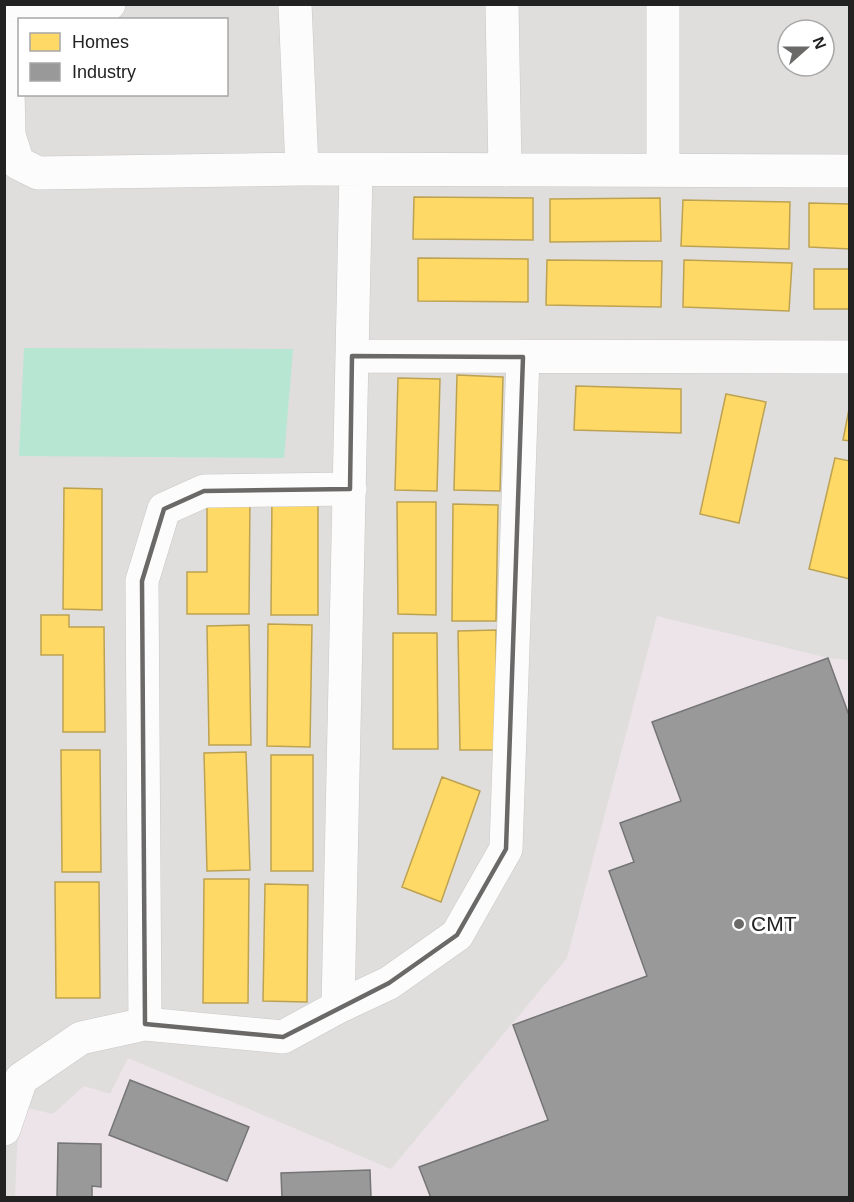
<svg xmlns="http://www.w3.org/2000/svg" width="854" height="1202" font-family="Arial,sans-serif">
  <style>
    .residential { fill: #dfdedc; fill-rule: evenodd }
    .industrial { fill: #ede4e9 }
    .pitch { fill: #b7e6d2 }
    .homes { fill: #ffd966; stroke: #bda252; stroke-width: 1.5 }
    .industry { fill: #999; stroke: #757575; stroke-width: 1.5 }
    .lines { fill: none; stroke-linecap: round; stroke-linejoin: round }
    .minor-casing { stroke: #c9c8c7; stroke-width: 34 }
    .minor { stroke: #fdfcfc; stroke-width: 33 }
    .marked { fill: none; stroke: #6a6968; stroke-width: 4.5; stroke-linejoin: round }
    .poi-dot { fill: #6a6968; stroke: #fff; stroke-width: 2 }
    .labels { text-anchor: middle; stroke-width: 6; stroke-linejoin: round; paint-order: stroke }
    .poi-label { font-size: 21px; fill: #222; stroke: #fff; text-anchor: start }
  </style>
  <rect width="100%" height="100%" fill="#f0eeeb"/>
  <path class="residential" d="M5,5H849V1197H5ZM20,20H226V94H20ZM788,30H824V66H788Z"/>
  <path class="industrial" d="M657,616L828,658L849,660V1197L15,1198L19,1106L53,1114L84,1086L110,1094L128,1058L391,1169L567,958Z"/>
  <path class="pitch" d="M24,348L293,349L284,458L19,456Z"/>
  <path class="homes" d="M414,197L533,198V240L413,239Z
    M660,198L661,241L550,242V199Z
    M683,200L790,202L789,249L681,246Z
    M809,203L850,204V249L809,247Z
    M418,258L528,259V302L418,301Z
    M547,260L662,261L661,307L546,305Z
    M684,260L792,263L789,311L683,307Z
    M814,269H850V309H814Z
    M457,375L503,377L500,491L454,490Z
    M398,378L440,379L437,491L395,490Z
    M576,386L681,389V433L574,430Z
    M726,394L766,402L739,523L700,514Z
    M850,404V441L843,440Z
    M835,458L850,461V579L809,569Z
    M64,488L102,489V610L63,609Z
    M207,494H250L249,614H187V572H207Z
    M272,496L318,497V615H271Z
    M397,502H436V615L398,614Z
    M453,504L498,505L496,621H452Z
    M41,615H69V627H104L105,732H63V655H41Z
    M268,624L312,625L310,747L267,746Z
    M249,625L251,745H209L207,626Z
    M496,630L497,750H460L458,631Z
    M393,633H437L438,749H393Z
    M61,750H100L101,872H62Z
    M246,752L250,870L207,871L204,753Z
    M271,755H313V871H271Z
    M442,777L480,791L441,902L402,887Z
    M204,879H249L248,1003H203Z
    M55,882H99L100,998H56Z
    M265,884L308,885L307,1002L263,1001Z"/>
  <path class="industry" d="M828,658L850,718V1198H431L419,1167L548,1120L513,1025L647,976L609,871L634,862L620,823L681,801L652,722Z
    M130,1080L249,1127L227,1181L109,1135Z
    M58,1143L101,1144V1187L92,1186V1198H57Z
    M370,1170L371,1198H282L281,1173Z"/>
  <g class="lines">
    <defs>
      <path id="minor" d="M6,4L9,135L18,163L38,173L302,169L850,171
        M295,4L302,169
        M502,4L505,170
        M6,5L109,4
        M663,170V4
        M352,356L850,357
        M338,1007L356,170
        M145,1024L142,581L164,509L204,491L350,489
        M4,1129L21,1079L81,1038L145,1024L283,1037L338,1007L389,983L457,935L506,849L523,357"/>
    </defs>
    <use href="#minor" class="minor-casing"/>
    <use href="#minor" class="minor"/>
  </g>
  <path class="marked" d="M352,356L523,357L506,849L457,935L389,983L283,1037L145,1024L142,581L164,509L204,491L350,489Z"/>
  <circle class="poi-dot" cx="739" cy="924" r="6"/>
  <g class="labels">
    <g class="poi-label">
      <text x="751" y="931">CMT</text>
    </g>
  </g>
  <rect width="854" height="1202" fill="none" stroke="#222222" stroke-width="12"/>
  <rect x="18" y="18" width="210" height="78" fill="#ffffff" stroke="#a7a7a7" stroke-width="1.5"/>
  <rect x="30" y="33" width="30" height="18" fill="#ffd966" stroke="#a7a7a7" stroke-width="1.5"/>
  <text x="72" y="48" font-size="18" fill="#222222">Homes</text>
  <rect x="30" y="63" width="30" height="18" fill="#999999" stroke="#a7a7a7" stroke-width="1.5"/>
  <text x="72" y="78" font-size="18" fill="#222222">Industry</text>
  <g transform="translate(806 48) rotate(69)"><circle r="28" fill="#ffffff" stroke="#a7a7a7" stroke-width="1.5"/>
  <path d="M0-4.5L10 22L0 15L-10 22Z" fill="#6a6968"/>
  <text y="-9" font-size="16" font-weight="bold" text-anchor="middle" fill="#222222">N</text>
  </g>
</svg>
